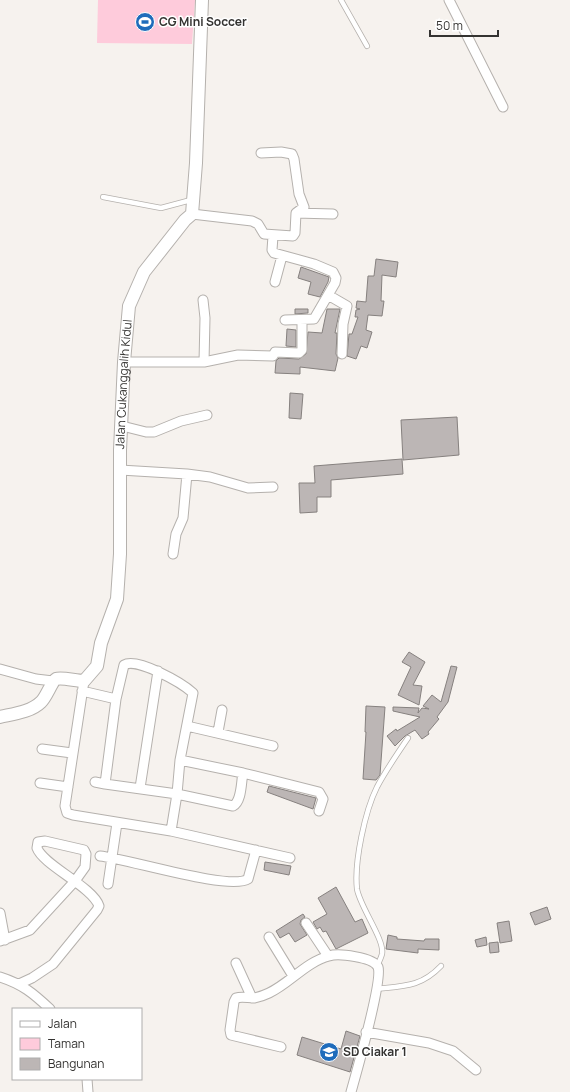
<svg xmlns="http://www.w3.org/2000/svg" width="570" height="1092" font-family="Manrope,sans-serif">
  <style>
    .green { fill: #fecbdb }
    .building { fill: #bcb6b5; stroke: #86817f }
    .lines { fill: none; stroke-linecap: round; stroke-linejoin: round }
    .lane-casing { stroke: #b5b1ad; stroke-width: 6 }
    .street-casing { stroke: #b5b1ad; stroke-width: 11 }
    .secondary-casing { stroke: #b5b1ad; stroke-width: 14 }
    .lane { stroke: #fff; stroke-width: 4.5 }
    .street { stroke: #fff; stroke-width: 9 }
    .secondary { stroke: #fff; stroke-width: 12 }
    .labels { text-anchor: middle; stroke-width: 3; stroke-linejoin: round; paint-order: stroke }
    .poi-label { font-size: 12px; font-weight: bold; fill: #343331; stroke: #fff; text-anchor: start }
    .street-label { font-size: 12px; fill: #343331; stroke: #fff }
  </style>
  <rect width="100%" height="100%" fill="#f6f2ee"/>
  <path class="green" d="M98,0H195L192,44L97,43Z"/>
  <path class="building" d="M376,259L398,262L396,277L382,275L381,301H384L382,316L368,315L366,330L372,332L367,348L361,346L356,359L347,356L349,334H352L358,317H355L356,310L360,309L356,308L357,301L366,302L368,276H374Z
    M301,267L329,277L328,282L320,297L308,294L311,282L298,278Z
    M295,309H308V313L295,314Z
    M327,309H340L335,333H337L336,354L338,358L335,371L300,367V374L275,373L276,361L279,358L299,359L306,354L308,332L322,333Z
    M287,329L296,330V347L286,346Z
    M290,393L303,394L301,419L289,418Z
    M457,417L459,455L403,460L401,420Z
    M402,459L403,474L331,480V497H317V512L300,513L299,483H315L314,466Z
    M409,652L425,662L413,685L422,686L419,705L398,695L411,667L402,662Z
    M451,666L457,667L448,702L437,717L439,719L428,732L429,734L422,739L415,730L405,736L395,746L387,736L396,729L397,731L420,717L393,711V707L419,708L418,713L422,708L429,709L423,706L432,695L441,702Z
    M366,706L385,707L380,775L376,780L363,779L366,732H365Z
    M269,786L316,798L313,809L267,792Z
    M265,862L291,866L289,875L264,870Z
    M336,887L355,922L362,919L368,933L336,949L326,931L323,932L320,927L317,929L313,922L327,914L318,898Z
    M547,907L551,919L535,925L530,913Z
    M303,914L305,917L301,920L300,924L307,935L295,942L289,933L280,938L276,931Z
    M509,921L512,941L500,943L497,923Z
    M388,935L397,937V939L424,941L425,939H439V950L418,949V953L386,949Z
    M486,937L487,945L477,947L475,940Z
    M498,942L499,952L490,953L489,943Z
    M346,1031L360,1036L350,1072L297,1055L302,1037L341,1049Z"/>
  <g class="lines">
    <defs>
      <path id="lane" d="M341,0L367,46
        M103,197L161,208L191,200
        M377,966C379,962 381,958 382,954C385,940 360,907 357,889C354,862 365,811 377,787C386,770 397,754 408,738
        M376,989C404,986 421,987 441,966"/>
      <path id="street" d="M449,0L503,107
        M296,213L333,214
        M192,214L252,221L258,224L264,234L293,236L295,233L296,213L304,207L299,194L294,159L292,154L281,152L261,153
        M273,236L272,250L274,253L314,264L333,272L336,278L335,283L314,319L285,320
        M275,282L282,256
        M328,295L347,306L343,324L342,354
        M203,300L205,318L204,362
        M124,362H204L238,355L273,356L275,352L299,353L302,350V320
        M122,426L146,432H154L181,421L207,415
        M120,470L187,474L210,477L248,488L273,487
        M173,554L176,534L183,518L187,474
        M0,669L36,679L53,681
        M84,681L65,806L67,813L73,815L171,831L290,858
        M82,691L116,699
        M187,726L273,746
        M218,732L222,710
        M42,749L72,753
        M180,760L243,773L319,792L323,799L319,811
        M95,782L105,784
        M40,783L68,787
        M140,788L158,671
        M171,831L177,794L180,760L193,693C182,683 137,657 124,665L116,699L105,784L177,794L233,806C242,801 241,782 243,773
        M100,856C128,859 230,891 248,879L256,850
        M108,884L117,823
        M0,913L5,940
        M306,923L328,956
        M269,937L293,976
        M0,941L30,930L75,881L85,867L86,854L84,850L45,841L38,842L37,848C43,865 93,887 99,906L97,910L53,964L32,978L19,984
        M236,963L252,998
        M0,977C22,984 33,993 50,1009
        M366,1032L429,1043L453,1051L476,1070
        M281,1047L231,1035L230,1030L234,1002L236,998C242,996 248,998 254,998C259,997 265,995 269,993C290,983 306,962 329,956C338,953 373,957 378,967C383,980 356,1074 351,1092
        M87,1079L88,1092"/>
      <g id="secondary">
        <path id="s1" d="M0,717C13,714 31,712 41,702C46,698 52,681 56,679C62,677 76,681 84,681L97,666L101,643L117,599L120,554V450L124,362L129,306L144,272L185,220L192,214L196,163L202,0"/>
      </g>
    </defs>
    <use href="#lane" class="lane-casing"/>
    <use href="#street" class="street-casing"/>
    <use href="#secondary" class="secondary-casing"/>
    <use href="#lane" class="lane"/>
    <use href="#street" class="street"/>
    <use href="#secondary" class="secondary"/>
  </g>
  <defs>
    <symbol id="stadium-disc" viewBox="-11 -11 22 22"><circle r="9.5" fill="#1f6cbb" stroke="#fff"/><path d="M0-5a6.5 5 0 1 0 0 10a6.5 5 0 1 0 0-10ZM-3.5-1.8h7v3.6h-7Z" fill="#fff"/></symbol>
    <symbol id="school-disc" viewBox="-11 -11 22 22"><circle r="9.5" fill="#1f6cbb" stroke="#fff"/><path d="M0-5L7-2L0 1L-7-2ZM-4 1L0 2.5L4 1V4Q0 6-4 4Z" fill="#fff"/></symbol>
  </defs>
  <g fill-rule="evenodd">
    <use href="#stadium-disc" x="134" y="11" width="22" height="22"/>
    <use href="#school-disc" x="318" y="1041" width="22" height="22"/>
  </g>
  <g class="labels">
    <g class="poi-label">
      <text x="159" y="26">CG Mini Soccer</text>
      <text x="343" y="1056">SD Ciakar 1</text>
    </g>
    <g class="street-label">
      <text dy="4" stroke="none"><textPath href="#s1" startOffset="405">Jalan Cukanggalih Kidul</textPath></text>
    </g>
  </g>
  <rect x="12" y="1008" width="130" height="72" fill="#ffffff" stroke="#aeadad"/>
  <rect x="20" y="1021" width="20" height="6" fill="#ffffff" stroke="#aeadad"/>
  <text x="48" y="1028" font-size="12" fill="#343331">Jalan</text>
  <rect x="20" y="1038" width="20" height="12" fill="#fecbdb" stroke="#aeadad"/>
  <text x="48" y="1048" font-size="12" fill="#343331">Taman</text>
  <rect x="20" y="1058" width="20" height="12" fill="#bcb6b5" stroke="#aeadad"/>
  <text x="48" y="1068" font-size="12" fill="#343331">Bangunan</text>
  <path d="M430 30v6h68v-6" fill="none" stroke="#343331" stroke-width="2"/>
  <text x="436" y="30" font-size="12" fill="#343331" stroke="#ffffff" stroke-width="3" paint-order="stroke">50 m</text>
</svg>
